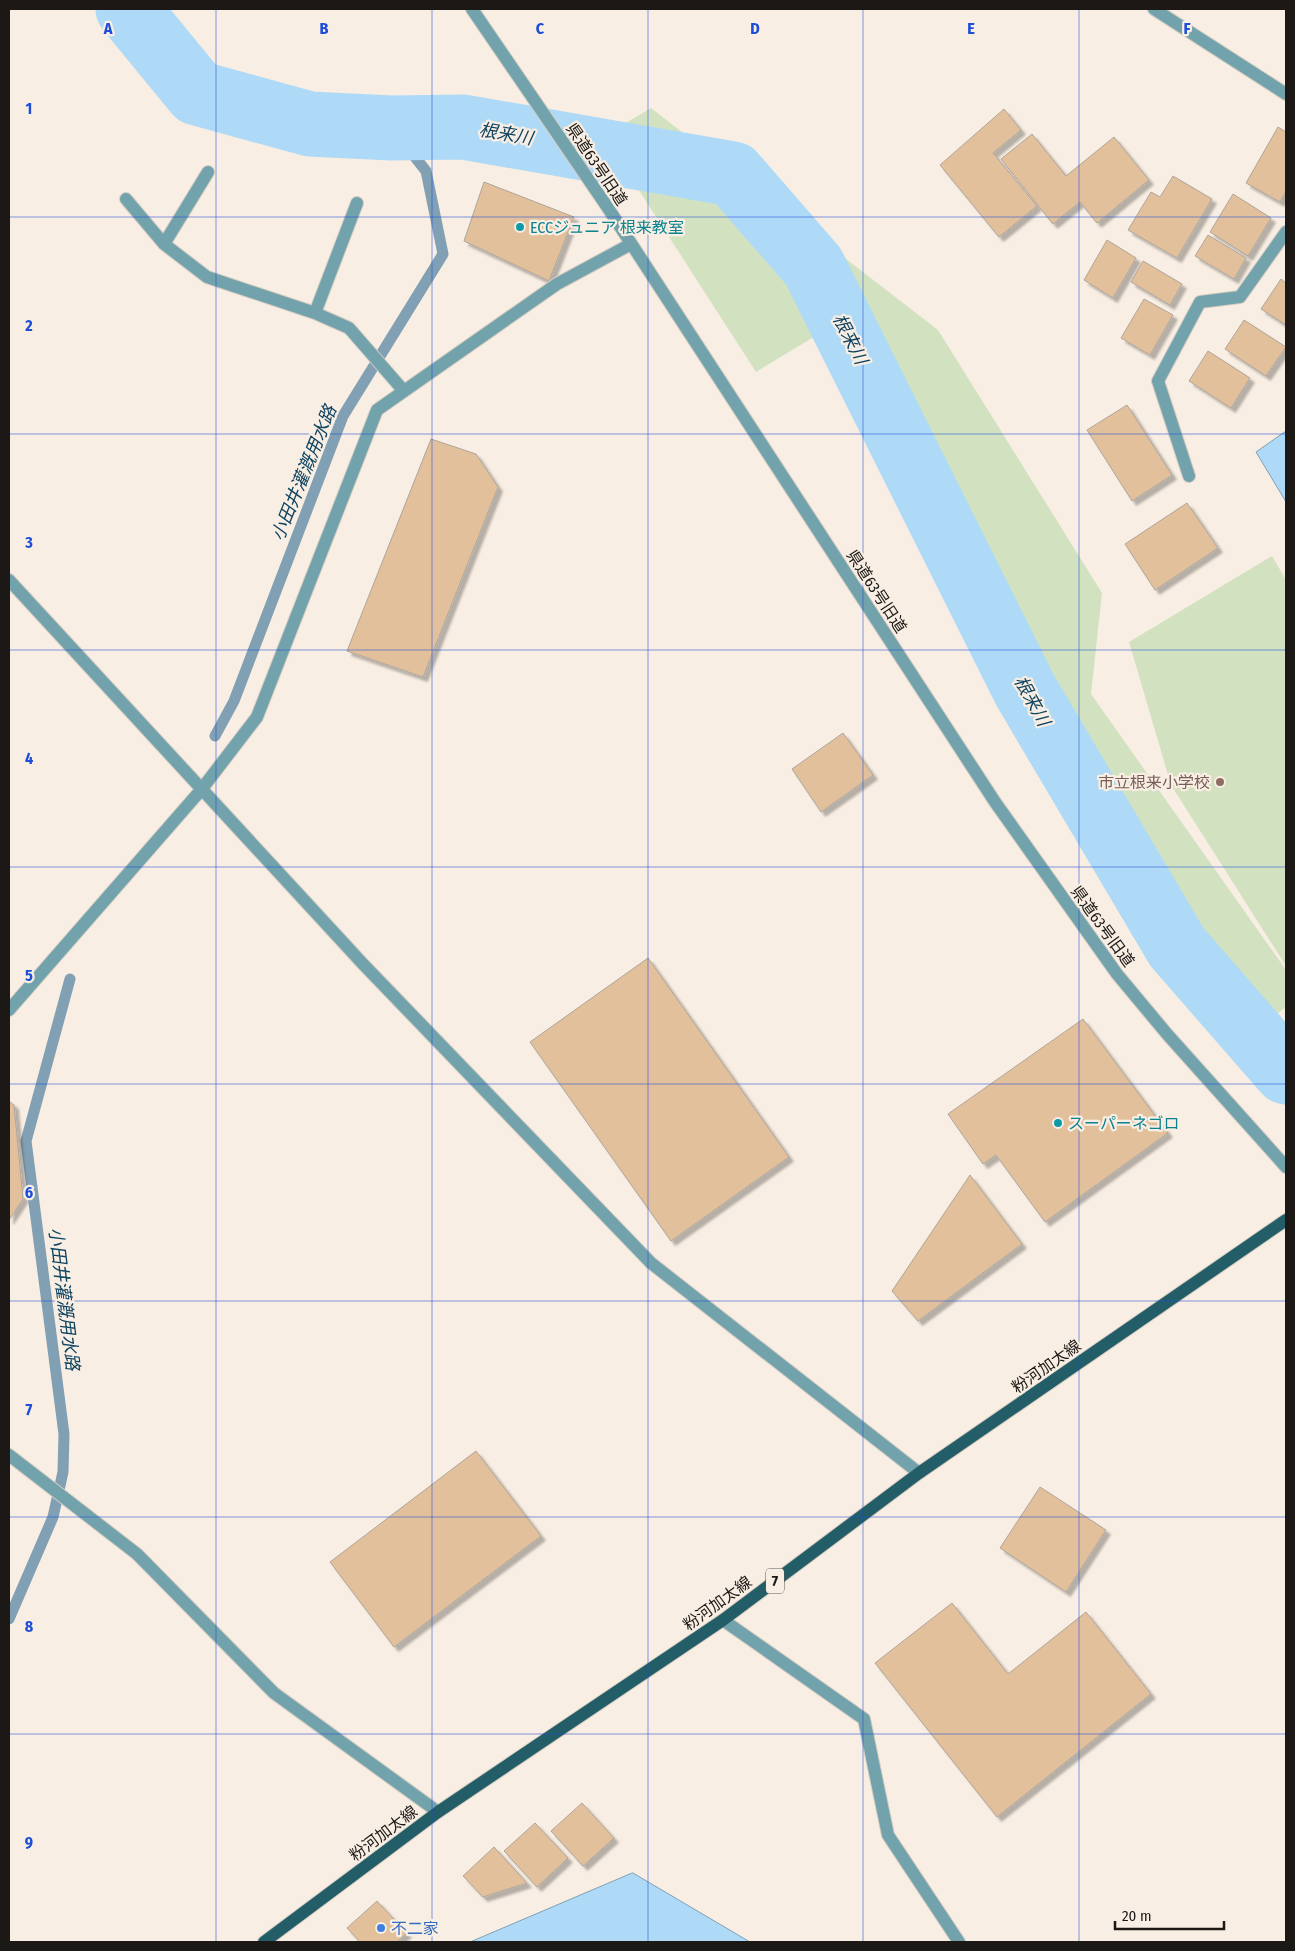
<svg xmlns="http://www.w3.org/2000/svg" width="1295" height="1951" font-family="'Fira Sans Condensed','Noto Sans JP',sans-serif">
  <style>
    .green { fill: #d2e2c0 }
    .water { fill: #aedaf7; stroke: #82a0b3 }
    .lines { fill: none; stroke-linecap: round; stroke-linejoin: round }
    .stream { stroke: #82a0b3; stroke-width: 11 }
    .river { stroke: #aedaf7; stroke-width: 65 }
    .building { fill: #e2c09c; stroke: #afa59b; filter: url(#shadow) }
    .minor-casing { stroke: #d5ccc2; stroke-width: 14 }
    .major-casing { stroke: #d5ccc2; stroke-width: 14 }
    .minor { stroke: #72a3ad; stroke-width: 12 }
    .major { stroke: #235d67; stroke-width: 12 }
    .grid { fill: none; stroke: #1d4ed8; stroke-width: 1; stroke-opacity: 0.55 }
    .culture-dot { fill: #0f9aa8; stroke: #f8eee3; stroke-width: 2 }
    .education-dot { fill: #8d6e63; stroke: #f8eee3; stroke-width: 2 }
    .shop-dot { fill: #3f7fe0; stroke: #f8eee3; stroke-width: 2 }
    .labels { text-anchor: middle; stroke-width: 4.5; stroke-linejoin: round; paint-order: stroke }
    .shield { fill: #f8eee3; stroke: #5e5853; stroke-width: 1 }
    .shield-label { font-size: 15px; font-weight: bold; fill: #1c1815 }
    .street-label { font-size: 16px; fill: #1c1815; stroke: #f8eee3 }
    .culture-label { font-size: 16px; fill: #0d838f; stroke: #f8eee3; text-anchor: start }
    .education-label { font-size: 16px; fill: #785e54; stroke: #f8eee3; text-anchor: end }
    .shop-label { font-size: 16px; fill: #366cbe; stroke: #f8eee3; text-anchor: start }
    .water-label { font-size: 18px; font-style: italic; fill: #0f4461; stroke: #f8eee3 }
    .grid-label { font-size: 16px; text-anchor: middle; font-weight: bold; fill: #1d4ed8; stroke: #f8eee3; stroke-width: 4.5; stroke-linejoin: round; paint-order: stroke }
  </style>
  <defs>
    <filter id="shadow"><feDropShadow dx="4.5" dy="4.5" stdDeviation="1" flood-color="#0004"/></filter>
  </defs>
  <rect width="100%" height="100%" fill="#f8eee3"/>
  <path class="green" d="M651,108L938,330L1102,593L1091,694L1286,970V1007L1262,1026L1170,916L1033,665L945,465L884,354L812,338L756,372L604,136Z
    M1272,556L1286,580V966L1171,785L1129,642Z"/>
  <path class="water" d="M1286,431V502L1256,452Z
    M633,1873L750,1942H470L632,1873Z"/>
  <g class="lines">
    <path class="stream" d="M215,736L234,701L343,416L443,254L426,171L392,128
      M9,1619L53,1517L63,1472L64,1434L26,1141L70,979"/>
    <path class="river" d="M128,9L197,93L310,124L392,128L463,127L733,174L813,266L1025,690L1177,947L1286,1072"/>
  </g>
  <path class="building" d="M1004,109L1021,130L993,153L1037,206L999,237L940,165Z
    M1278,127L1286,132V191L1280,202L1246,183Z
    M1032,134L1066,176L1114,137L1149,180L1097,223L1080,202L1053,224L1001,159Z
    M1173,176L1212,199L1177,258L1128,230L1151,192L1160,197Z
    M484,182L574,217L549,281L464,241Z
    M1233,194L1271,218L1248,256L1210,232Z
    M1208,235L1246,258L1234,279L1195,256Z
    M1107,240L1136,258L1113,298L1084,280Z
    M1143,261L1182,284L1170,305L1131,282Z
    M1281,279L1286,283V325L1261,309Z
    M1144,299L1173,315L1150,355L1121,338Z
    M1244,320L1286,347L1266,376L1225,349Z
    M1208,351L1250,378L1231,408L1189,381Z
    M1127,405L1172,475L1132,501L1087,430Z
    M431,439L476,454L498,487L423,677L347,651Z
    M1187,503L1218,548L1155,590L1125,544Z
    M843,733L873,775L821,812L792,769Z
    M648,958L789,1157L671,1241L530,1042Z
    M1083,1019L1168,1133L1045,1222L996,1155L983,1164L948,1114Z
    M9,1101L14,1105L23,1199L9,1220Z
    M970,1175L1022,1244L918,1321L892,1291Z
    M476,1451L541,1536L394,1647L330,1562Z
    M1040,1487L1106,1530L1066,1592L1000,1548Z
    M952,1603L1008,1674L1086,1612L1151,1694L997,1817L875,1663Z
    M582,1803L614,1838L583,1866L551,1831Z
    M535,1823L568,1858L537,1887L504,1851Z
    M494,1847L527,1883L483,1897L463,1876Z
    M377,1901L407,1933L397,1942H360L347,1928Z"/>
  <g class="lines">
    <defs>
      <path id="minor" d="M472,9L608,208L995,802L1117,974L1167,1034L1286,1167
        M1154,9L1286,94
        M126,199L164,244L207,277L315,313L349,328L403,390
        M164,244L208,172
        M315,313L357,203
        M1189,476L1158,381L1200,302L1240,297L1286,232
        M9,580L363,964L651,1263L919,1473
        M9,1010L201,790L257,717L377,410L557,284L631,244
        M9,1455L137,1554L274,1693L438,1812
        M723,1620L864,1719L888,1835L959,1942"/>
      <path id="major" d="M264,1942L438,1812L723,1620L919,1473L1286,1220"/>
    </defs>
    <use href="#minor" class="minor-casing"/>
    <use href="#major" class="major-casing"/>
    <use href="#minor" class="minor"/>
    <use href="#major" class="major"/>
  </g>
  <path class="grid" d="M216,9V1942M432,9V1942M648,9V1942M863,9V1942M1079,9V1942M9,217H1286M9,434H1286M9,650H1286M9,867H1286M9,1084H1286M9,1301H1286M9,1517H1286M9,1734H1286"/>
  <g class="culture-dot">
    <circle cx="520" cy="227" r="5"/>
    <circle cx="1058" cy="1123" r="5"/>
  </g>
  <circle class="education-dot" cx="1220" cy="782" r="5"/>
  <circle class="shop-dot" cx="381" cy="1928" r="5"/>
  <g class="labels">
    <rect class="shield" x="766" y="1568.5" width="18" height="25" rx="4"/>
    <g class="shield-label">
      <text x="775" y="1586">7</text>
    </g>
    <g class="street-label">
      <text transform="translate(597 164) rotate(56)" y="6">県道63号旧道</text>
      <text transform="translate(877 591) rotate(57)" y="6">県道63号旧道</text>
      <text transform="translate(1103 926) rotate(54)" y="6">県道63号旧道</text>
      <text transform="translate(1046 1366) rotate(-35)" y="6">粉河加太線</text>
      <text transform="translate(717 1603) rotate(-36)" y="6">粉河加太線</text>
      <text transform="translate(383 1833) rotate(-37)" y="6">粉河加太線</text>
    </g>
    <g class="culture-label">
      <text x="530" y="233">ECCジュニア 根来教室</text>
      <text x="1068" y="1129">スーパーネゴロ</text>
    </g>
    <g class="education-label">
      <text x="1210" y="788">市立根来小学校</text>
    </g>
    <g class="shop-label">
      <text x="391" y="1934">不二家</text>
    </g>
    <g class="water-label">
      <text transform="translate(506 134) rotate(10)" y="6">根来川</text>
      <text transform="translate(850 339) rotate(63)" y="6">根来川</text>
      <text transform="translate(304 473) rotate(-68)" y="6">小田井灌漑用水路</text>
      <text transform="translate(1032 701) rotate(61)" y="6">根来川</text>
      <text transform="translate(64 1299) rotate(83)" y="6">小田井灌漑用水路</text>
    </g>
  </g>
  <g class="grid-label">
    <text x="108" y="34">A</text>
    <text x="324" y="34">B</text>
    <text x="540" y="34">C</text>
    <text x="755" y="34">D</text>
    <text x="971" y="34">E</text>
    <text x="1187" y="34">F</text>
    <text x="29" y="114">1</text>
    <text x="29" y="331">2</text>
    <text x="29" y="548">3</text>
    <text x="29" y="764">4</text>
    <text x="29" y="981">5</text>
    <text x="29" y="1198">6</text>
    <text x="29" y="1415">7</text>
    <text x="29" y="1632">8</text>
    <text x="29" y="1848">9</text>
  </g>
  <rect width="1295" height="1951" fill="none" stroke="#1c1815" stroke-width="20"/>
  <path d="M1115 1921v8h109v-8" fill="none" stroke="#1c1815" stroke-width="2.5"/>
  <text x="1122" y="1921" font-size="15" fill="#1c1815" stroke="#f8eee3" stroke-width="4" paint-order="stroke">20 m</text>
</svg>
